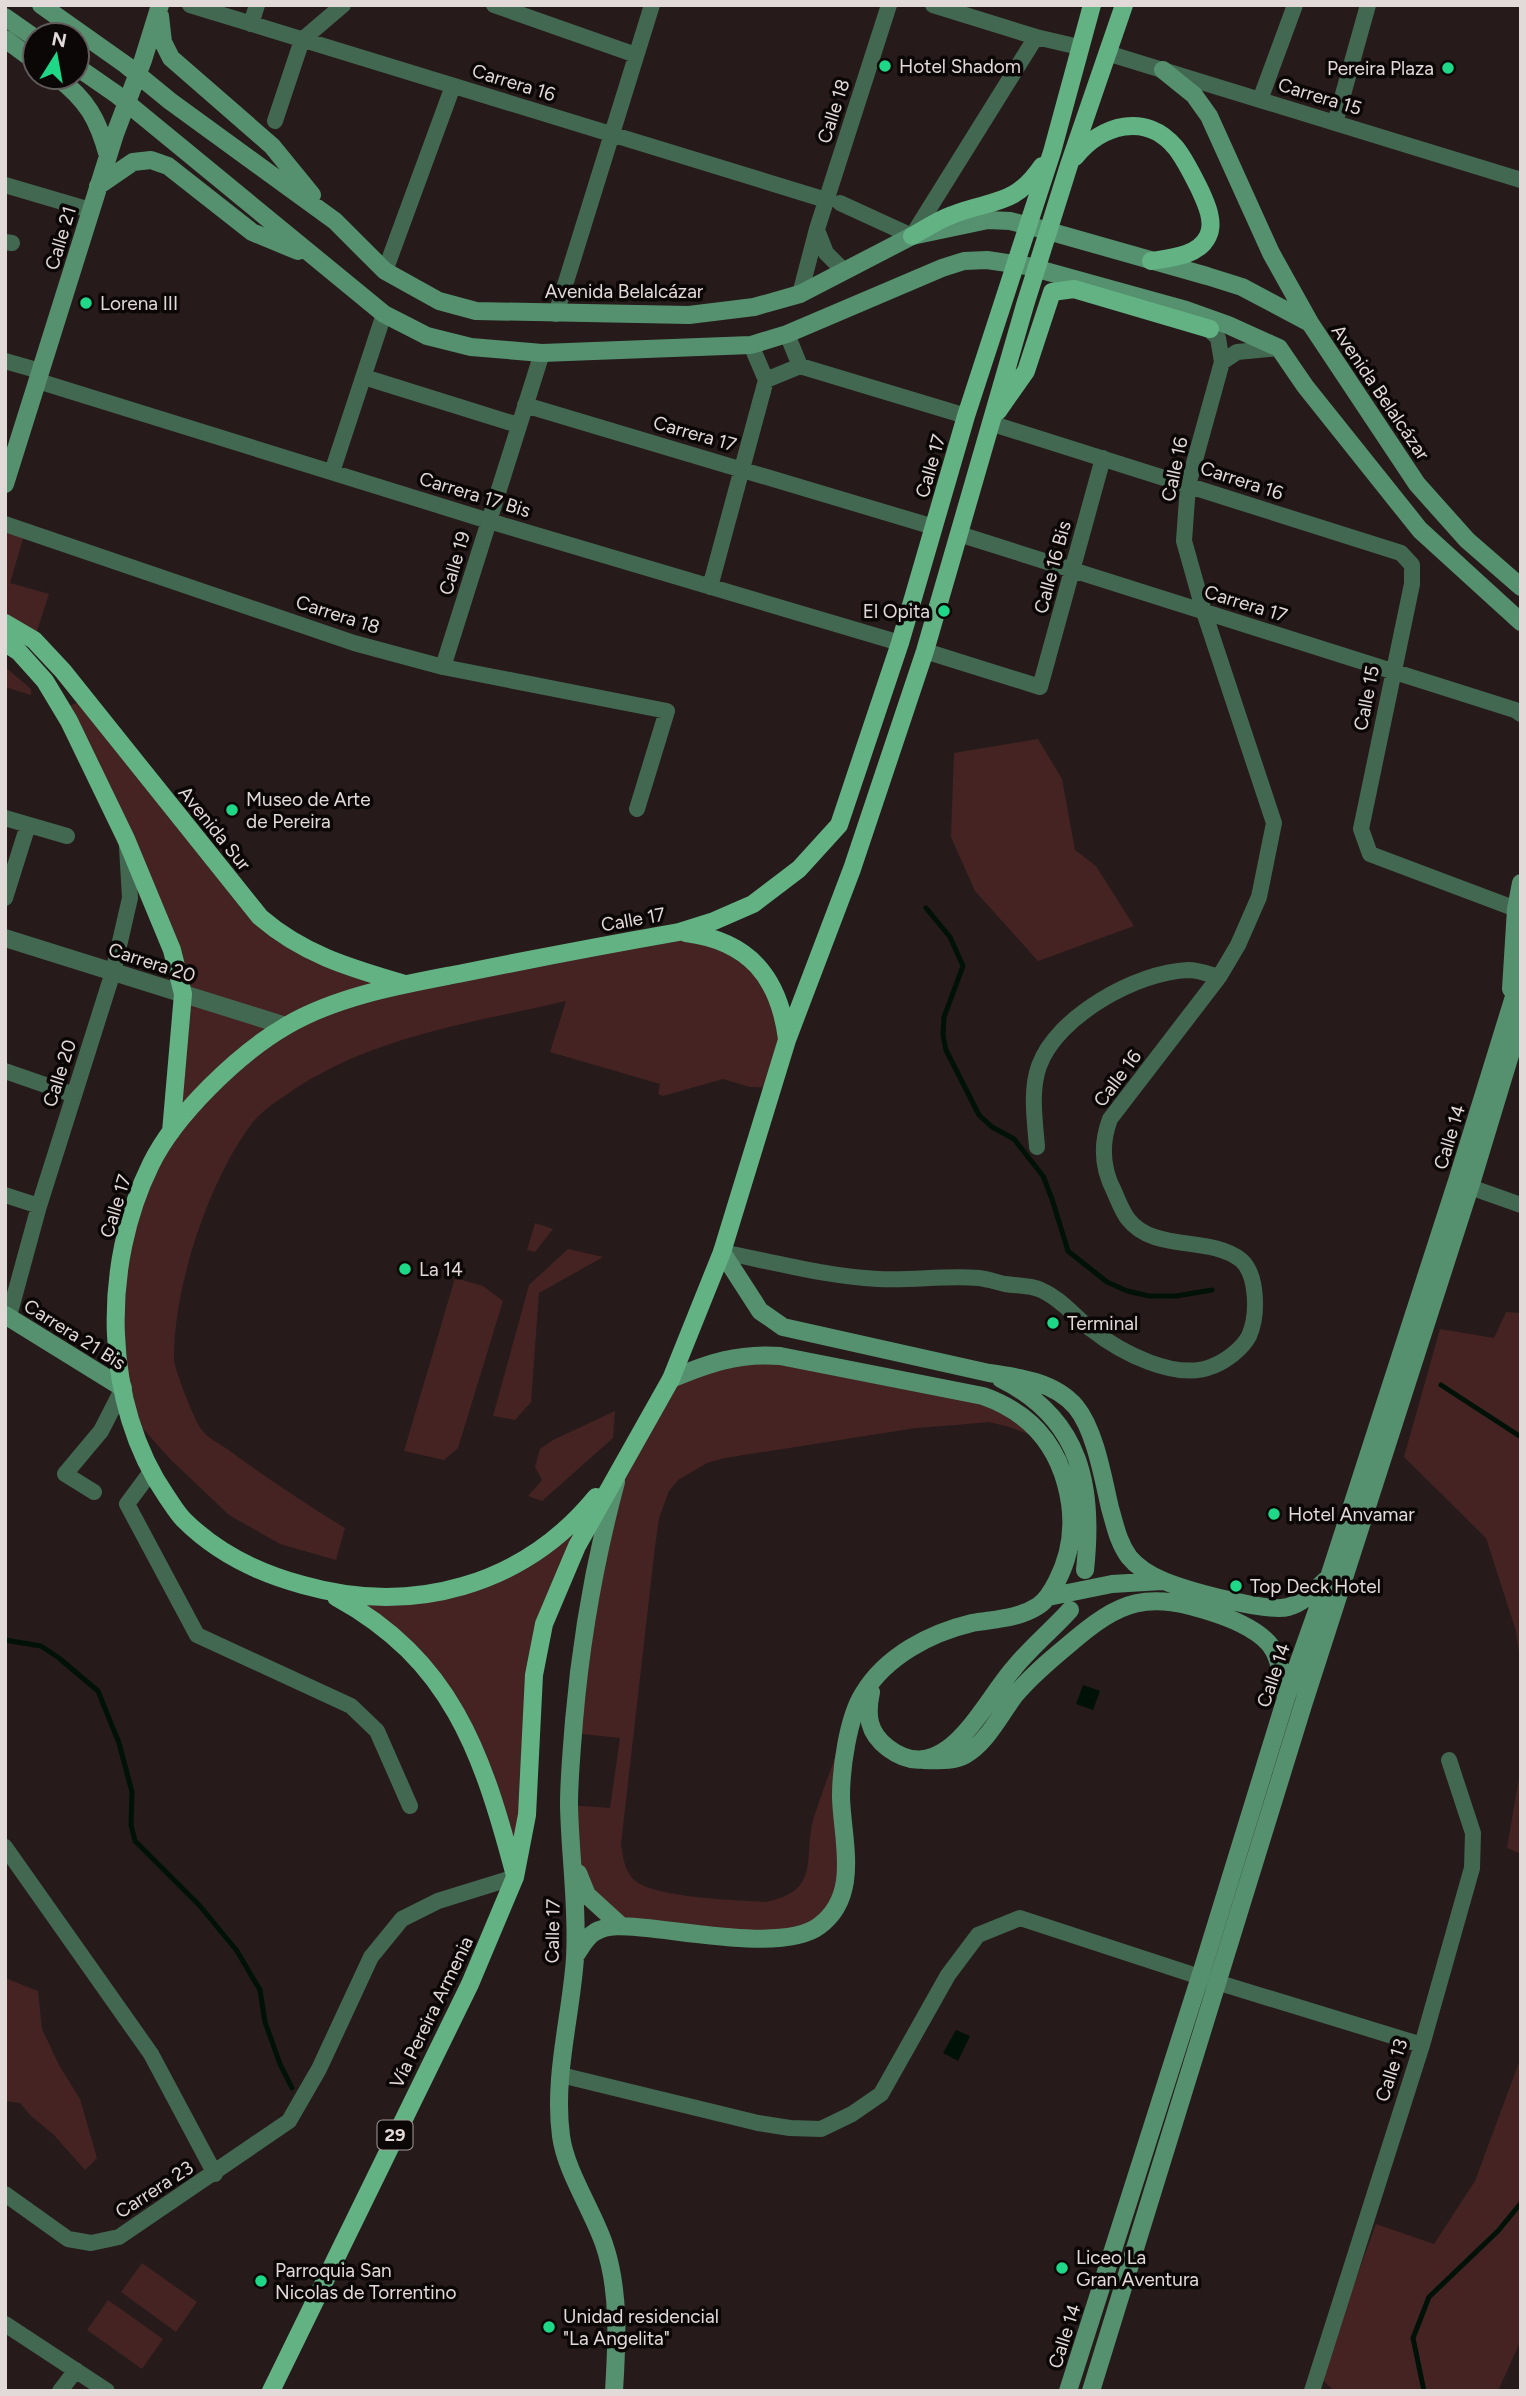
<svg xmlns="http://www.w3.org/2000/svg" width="1526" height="2396" font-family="Figtree,sans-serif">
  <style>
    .green { fill: #452322 }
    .water { fill: #001207 }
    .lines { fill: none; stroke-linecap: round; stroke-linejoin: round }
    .stream { stroke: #001207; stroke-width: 5 }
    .minor { stroke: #436851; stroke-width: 16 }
    .tertiary { stroke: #436851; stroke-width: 18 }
    .secondary { stroke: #55916e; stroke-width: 18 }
    .primary { stroke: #63b284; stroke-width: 18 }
    .poi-dot { fill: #1fd887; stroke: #0c0707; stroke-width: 2.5 }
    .labels { text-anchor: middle; stroke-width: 7; stroke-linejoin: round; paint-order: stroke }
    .shield { fill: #0c0707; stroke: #a29b9a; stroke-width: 2 }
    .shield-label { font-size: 18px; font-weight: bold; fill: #e2dad9 }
    .poi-label { font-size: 19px; fill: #e2dad9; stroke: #0c0707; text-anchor: start }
    .street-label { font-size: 19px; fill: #e2dad9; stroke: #0c0707 }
  </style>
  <rect width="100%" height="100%" fill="#261b1a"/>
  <path class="green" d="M5,524L25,532L10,583L49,594L34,640L5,623Z
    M5,667L31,689V695L5,687Z
    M76,703L84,704L282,936L405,984L679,932L733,946L783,1012L774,1088L750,1087L723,1079L663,1096L658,1094L660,1084L550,1052L566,1001C470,1023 368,1037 286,1095C275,1102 261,1112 253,1122C209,1179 173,1288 174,1360C174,1368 195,1422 201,1429C207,1438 222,1445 230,1451C268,1479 305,1504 345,1528L336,1560L280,1544L229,1515L171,1460L128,1412L121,1261L171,1132L183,994L69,706Z
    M1038,739L1062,779L1075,850L1096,866L1134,926L1038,961L975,891L951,837L954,753Z
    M535,1223L553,1229L535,1252L527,1250Z
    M568,1249L603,1257L539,1293L531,1402L515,1420L493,1416L529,1285Z
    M455,1278L483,1286L503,1301L458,1448L444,1460L404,1451Z
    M1506,1312L1521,1313V1668L1516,1631L1486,1538L1404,1457L1440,1329L1494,1338Z
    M734,1357L983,1396L1037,1437L1006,1426L988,1422L956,1425L916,1428L725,1458L707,1463L678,1480L669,1491L659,1518L655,1547L621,1844C623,1856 624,1869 633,1879C652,1898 736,1900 765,1902C823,1891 802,1857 814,1817C823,1789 834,1761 844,1733L845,1882L809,1932L621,1926L587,1895L569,1805L610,1808L620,1738L573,1733L619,1470L544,1624L515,1877L466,1729L350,1595L374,1598L512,1567L587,1507L671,1379Z
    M615,1411L613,1438L542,1501L528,1496L542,1480L535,1467L540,1449L553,1440Z
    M1521,1766V1854L1507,1848Z
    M5,1978L38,1991L42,2029L59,2065L80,2099L97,2158L85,2170L53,2134L31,2116L20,2103L5,2101Z
    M1521,2057V2340L1498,2391H1334L1320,2377L1376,2224L1434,2244L1475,2181Z
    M142,2263L197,2302L176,2332L121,2292Z
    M108,2300L163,2339L142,2369L87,2330Z"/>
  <path class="water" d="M1083,1685L1100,1691L1093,1710L1076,1704Z
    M956,2030L970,2036L958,2061L943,2053Z"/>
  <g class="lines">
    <path class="stream" d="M926,908L950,937L963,966L944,1017L943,1035L946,1050L979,1115L992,1127L1014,1139L1043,1176L1052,1199L1068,1251L1107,1282L1127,1291L1149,1296H1176L1212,1290
      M1441,1385L1521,1437
      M5,1640L41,1646L59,1658L98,1691L119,1743L132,1792L131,1825L135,1841L200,1906L237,1951L260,1990L265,2022L280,2064L292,2088
      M1424,2391L1413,2338L1429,2297L1498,2231L1521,2203"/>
    <path class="minor" d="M190,5L826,200
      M494,5L636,55
      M933,5L1036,37L1079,47
      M251,24L257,5
      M1107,53L1521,180
      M1260,100L1295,5
      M275,121L302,40L343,5
      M1335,123L1368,5
      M5,185L90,210
      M840,203L912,236L1036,37
      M817,230L826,253L844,271
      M5,242L12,243
      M385,271L453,86
      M800,294L817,229L889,5
      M556,314L652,5
      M787,334L800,366
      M5,361L40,371
      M1222,362L1237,352L1279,348
      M800,366L966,416
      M364,377L518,425
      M766,380L800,366
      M38,381L489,521L900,643
      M525,405L934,527
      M990,423L1401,553L1412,565V584L1361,829L1370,854L1516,909
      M332,472L384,314
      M5,524L354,643L443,667L667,711L637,809
      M959,534L1515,710L1521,714
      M710,587L766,380L751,345
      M925,651L1040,687L1103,458
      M443,667L542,353
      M5,818L67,836
      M5,898L28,825
      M5,1071L74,1095
      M1037,1147C1035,1121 1030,1091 1039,1066C1057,1016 1137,972 1188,970C1198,970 1209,974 1219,977
      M1470,1187L1521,1205
      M5,1195L39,1206
      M722,1252C773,1262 825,1276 878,1279C912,1281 945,1275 979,1278C988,1279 996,1282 1005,1284C1017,1286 1030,1285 1041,1290C1060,1298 1075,1317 1091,1329C1120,1352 1176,1382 1213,1366C1226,1361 1242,1349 1249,1336C1258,1316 1258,1275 1241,1260C1209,1235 1154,1253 1128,1219C1122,1211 1118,1200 1114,1191C1102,1168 1101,1143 1110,1119L1219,977L1238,945L1259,897L1274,823L1204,612L1184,541L1188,485L1222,362L1218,338L1201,322
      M9,1316L39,1206L113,972L130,898L127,847
      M150,1473L127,1504L197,1635L351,1706L377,1731L410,1806
      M94,1492L65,1474L101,1431L123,1388
      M5,1847L151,2054L215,2174
      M561,2075L758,2123L790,2128L821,2129L852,2114L881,2094L948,1975L978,1935L1020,1918L1200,1977L1422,2045
      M5,2194L68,2239L91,2243L119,2237L289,2121L319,2069L371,1957L402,1919L438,1901L515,1877
      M5,2324L107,2391
      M60,2391L76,2370
      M1312,2391L1422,2045L1472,1868L1473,1833L1449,1760"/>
    <path class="tertiary" d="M5,938L286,1026"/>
    <path class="secondary" d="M41,5L126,65L170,101L335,221L385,271L439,301L476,311L689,315L754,307L800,294L912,236L988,220L1010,221L1034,227L1207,276L1242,287L1310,323
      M160,16L163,42L171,58L272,146L312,195
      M5,17L35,38
      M5,39L35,61
      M77,67L116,94L384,314L427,336L471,347L542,353L751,345L787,334L942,268L964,261L987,260L1027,266L1186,310L1228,325L1279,348L1305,386L1420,530L1521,622
      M1163,70L1194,95L1209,116L1271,253L1310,323L1417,484L1467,540L1521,587
      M57,77C87,100 98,119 108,156
      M98,186L133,162L151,160L168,166L252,232L298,251
      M5,484L115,134L143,60L160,5
      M1511,989L1516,909L1521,883
      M722,1252L760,1311L783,1327L989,1373C1019,1377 1055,1382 1076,1407C1095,1430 1103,1478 1110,1508C1115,1525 1118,1542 1129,1557C1137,1567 1152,1576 1164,1581C1186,1590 1267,1613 1288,1607C1304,1603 1315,1590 1326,1580
      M5,1315L123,1388
      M1001,1379C1082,1419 1094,1488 1085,1570
      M1048,1597L1112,1584L1162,1581
      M871,1692C866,1715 868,1733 888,1748C945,1791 983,1703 1014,1668C1031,1647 1052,1630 1070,1610
      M923,1760C937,1760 952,1762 965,1755C987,1743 1001,1713 1016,1694C1031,1676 1049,1661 1067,1646C1121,1599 1147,1590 1217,1614C1235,1620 1265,1633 1274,1651C1281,1664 1283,1683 1286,1697
      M578,1873L587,1895L621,1926
      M575,1956C581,1948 586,1937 595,1932C610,1923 631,1927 647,1928C689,1932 786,1951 819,1926C861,1895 842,1840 841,1797C841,1768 848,1718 863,1694C886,1656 930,1633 972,1623C994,1619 1018,1619 1038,1606C1047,1600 1052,1591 1057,1581C1073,1550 1075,1517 1066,1484C1054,1439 1026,1411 983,1396L780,1356C738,1353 709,1363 671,1379
      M614,2391C617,2343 620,2290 604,2244C592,2209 566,2172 561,2136C553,2077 571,2017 575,1958C578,1907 570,1856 569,1805C569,1777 572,1748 574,1721C581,1639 595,1560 616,1482
      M1068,2391L1200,1977L1286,1698L1329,1577L1457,1181L1521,974
      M1091,2391L1303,1705L1470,1187L1521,1019"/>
    <path class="primary" d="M1075,157C1101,125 1146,111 1176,148C1186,161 1193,176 1200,190C1206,203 1215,222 1208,236C1199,256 1170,258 1151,261
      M912,236C925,229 938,220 952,215C992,199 1014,207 1042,166
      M998,411L1026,371L1052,292L1074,289L1210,329
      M5,623L34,640L63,671L260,917C304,955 351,968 405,984
      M5,643L19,652L45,681L69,721L126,839L172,950L183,994L171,1132
      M686,933C749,941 779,977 787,1039
      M596,1497C523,1586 412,1616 303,1585C258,1573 217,1553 184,1520C177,1513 172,1504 167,1497C102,1403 101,1265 151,1164C175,1115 238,1054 286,1026C337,996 401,985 458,974C532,959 605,945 679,932L714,921L753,904L799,869L839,825L900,643L966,416L1052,152L1092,5
      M336,1597C451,1660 482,1752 514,1872
      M271,2391L470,1984L515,1877L527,1815L534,1675L544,1624L577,1546L671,1379L722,1252L787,1040L852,869L925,651L1025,305L1069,165L1124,5"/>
  </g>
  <g class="poi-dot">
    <circle cx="885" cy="66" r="7"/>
    <circle cx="1448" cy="68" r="7"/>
    <circle cx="86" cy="303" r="7"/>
    <circle cx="944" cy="611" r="7"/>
    <circle cx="232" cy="810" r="7"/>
    <circle cx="405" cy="1269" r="7"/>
    <circle cx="1053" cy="1323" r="7"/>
    <circle cx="1274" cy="1514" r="7"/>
    <circle cx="1236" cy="1586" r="7"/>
    <circle cx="1062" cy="2268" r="7"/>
    <circle cx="261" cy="2281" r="7"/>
    <circle cx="549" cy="2327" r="7"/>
  </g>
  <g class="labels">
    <rect class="shield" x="377.5" y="2120.5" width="35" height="29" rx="5"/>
    <g class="shield-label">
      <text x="395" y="2141">29</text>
    </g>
    <g class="poi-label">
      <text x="899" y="73">Hotel Shadom</text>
      <text x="1434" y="75" text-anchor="end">Pereira Plaza</text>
      <text x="100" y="310">Lorena III</text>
      <text x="930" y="618" text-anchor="end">El Opita</text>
      <text x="246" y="806">Museo de Arte<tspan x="246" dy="22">de Pereira</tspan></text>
      <text x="419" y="1276">La 14</text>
      <text x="1067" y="1330">Terminal</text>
      <text x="1288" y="1521">Hotel Anvamar</text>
      <text x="1250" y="1593">Top Deck Hotel</text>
      <text x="1076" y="2264">Liceo La<tspan x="1076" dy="22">Gran Aventura</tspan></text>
      <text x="275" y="2277">Parroquia San<tspan x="275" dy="22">Nicolas de Torrentino</tspan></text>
      <text x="563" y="2323">Unidad residencial<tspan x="563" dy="22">"La Angelita"</tspan></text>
    </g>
    <g class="street-label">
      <text transform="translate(514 82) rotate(17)" y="7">Carrera 16</text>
      <text transform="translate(1320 96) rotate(17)" y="7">Carrera 15</text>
      <text transform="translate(833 111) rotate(-72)" y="7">Calle 18</text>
      <text transform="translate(60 238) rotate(-73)" y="7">Calle 21</text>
      <text x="624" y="298">Avenida Belalcázar</text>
      <text transform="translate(1381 392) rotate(56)" y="7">Avenida Belalcázar</text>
      <text transform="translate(695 433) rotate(16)" y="7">Carrera 17</text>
      <text transform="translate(930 466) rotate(-74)" y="7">Calle 17</text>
      <text transform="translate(1174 469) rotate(-78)" y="7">Calle 16</text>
      <text transform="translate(1242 480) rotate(18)" y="7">Carrera 16</text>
      <text transform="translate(475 494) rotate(17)" y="7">Carrera 17 Bis</text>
      <text transform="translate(454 563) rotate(-73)" y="7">Calle 19</text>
      <text transform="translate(1052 567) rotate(-75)" y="7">Calle 16 Bis</text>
      <text transform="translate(1246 603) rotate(17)" y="7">Carrera 17</text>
      <text transform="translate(338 614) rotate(18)" y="7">Carrera 18</text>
      <text transform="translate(1366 698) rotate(-79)" y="7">Calle 15</text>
      <text transform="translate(215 828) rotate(51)" y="7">Avenida Sur</text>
      <text transform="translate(633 919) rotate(-10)" y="7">Calle 17</text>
      <text transform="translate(152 962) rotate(18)" y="7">Carrera 20</text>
      <text transform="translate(59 1073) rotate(-72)" y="7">Calle 20</text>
      <text transform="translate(1117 1078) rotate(-53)" y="7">Calle 16</text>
      <text transform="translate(1449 1137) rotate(-73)" y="7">Calle 14</text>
      <text transform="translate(115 1206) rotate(-73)" y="7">Calle 17</text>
      <text transform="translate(75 1334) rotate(32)" y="7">Carrera 21 Bis</text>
      <text transform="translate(1273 1675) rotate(-71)" y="7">Calle 14</text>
      <text transform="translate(552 1931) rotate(-89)" y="7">Calle 17</text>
      <text transform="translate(431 2012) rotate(-64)" y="7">Vía Pereira Armenia</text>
      <text transform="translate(1391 2070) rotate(-72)" y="7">Calle 13</text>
      <text transform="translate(154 2189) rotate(-33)" y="7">Carrera 23</text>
      <text transform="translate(1064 2336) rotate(-72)" y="7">Calle 14</text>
    </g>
  </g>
  <rect width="1526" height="2396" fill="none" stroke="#e2dad9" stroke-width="14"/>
  <g transform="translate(56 56) rotate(11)"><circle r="33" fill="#0c0707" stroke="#625b5b" stroke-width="2"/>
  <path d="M0-5L12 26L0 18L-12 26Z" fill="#1fd887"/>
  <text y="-10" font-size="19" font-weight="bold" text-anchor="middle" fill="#e2dad9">N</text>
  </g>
</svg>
